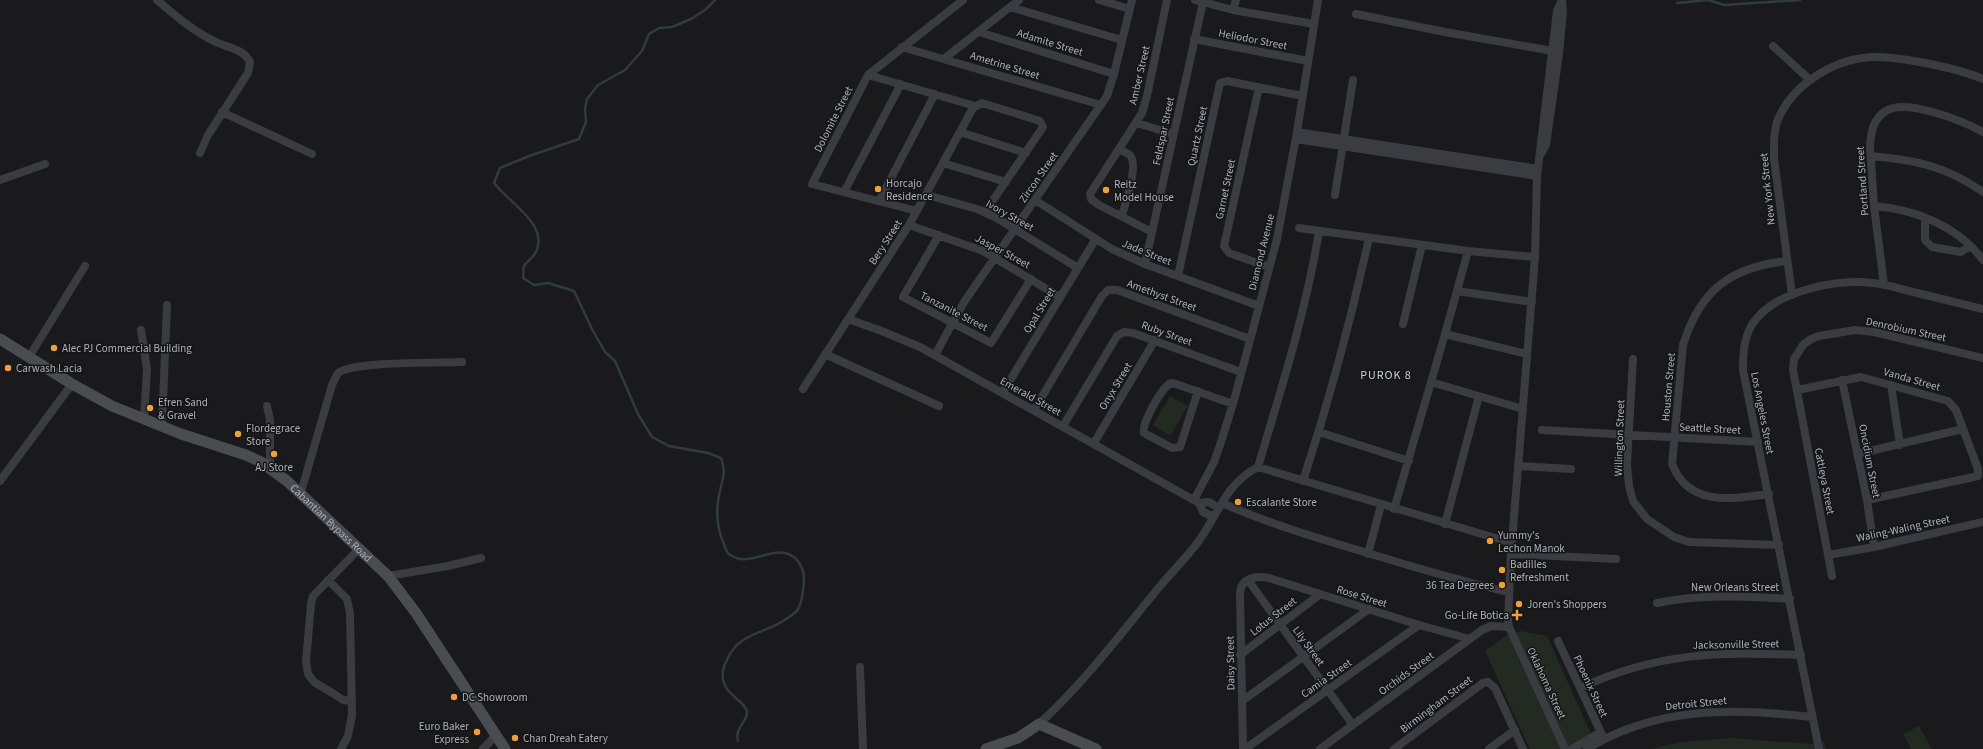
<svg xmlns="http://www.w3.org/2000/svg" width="1983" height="749" font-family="'Source Sans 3',sans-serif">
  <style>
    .green { fill: #222a22 }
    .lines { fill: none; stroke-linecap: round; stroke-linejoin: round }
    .stream { stroke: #303b40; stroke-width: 2.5 }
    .street { stroke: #3b3c41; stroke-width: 8 }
    .secondary { stroke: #494c51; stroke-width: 11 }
    .poi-dot { fill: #ef9f3f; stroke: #151517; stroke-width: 1.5 }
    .labels { text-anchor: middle; stroke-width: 3; stroke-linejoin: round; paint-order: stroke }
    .street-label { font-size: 11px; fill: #adb3bb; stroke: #151517 }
    .poi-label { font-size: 11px; fill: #adb3bb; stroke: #151517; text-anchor: start }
    .neighbourhood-label { font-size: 12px; letter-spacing: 1px; fill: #cdd1d7; stroke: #151517 }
  </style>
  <rect width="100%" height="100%" fill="#1a1a1c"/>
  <path class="green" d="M1170,396L1188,406L1170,436L1153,425Z
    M1521,631L1547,636L1591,734L1573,749H1530L1485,651L1506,636Z
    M1919,726L1932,749H1911L1903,734Z
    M1731,738L1812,744L1824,742L1826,749H1652L1680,742Z"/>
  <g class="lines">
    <path class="stream" d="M715,0L705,10L691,19L672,27L659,28L649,34L642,51L625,70L598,85L587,99L585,109L586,122L579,139L529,156L500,168L494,183C509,203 549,224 536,252C534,257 527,261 524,266C523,269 524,275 523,278L534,285L548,283L574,291L593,331L605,352L615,361L638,414L652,437L669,446L708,453L721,458C728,474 719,487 718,502C716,517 718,531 724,544C725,547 726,552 729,554C750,571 777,539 797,560C802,566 804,572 804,579C804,587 802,602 798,609C797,612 792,615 789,617C768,634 739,631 727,660C723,667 721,675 724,683C727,695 743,700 747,711C749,720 734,728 738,741
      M1677,3L1708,0L1724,5L1800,0"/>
    <path class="street" d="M157,0C176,16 194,32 216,42C228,48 244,49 250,62L248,73L208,135L200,153
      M1099,0L1130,9
      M1195,0L1233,10L1314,24
      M1562,0L1557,11L1537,176L1535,257L1511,554L1508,621L1509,627L1565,749
      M1010,7L1122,40
      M1233,10L1236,0
      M1356,14L1445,32L1553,51
      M979,32L1114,74
      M1194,39L1308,61
      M1773,46L1810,80
      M902,47L1101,105
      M945,58L1019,0
      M868,75L975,106
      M1259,87L1224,246L1229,253L1269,267
      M222,112L312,154
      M1137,123L1173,134
      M960,132L1026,153
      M1297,132L1538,169
      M1296,139L1537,176
      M1119,149C1122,151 1127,153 1130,155C1139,166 1125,203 1122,216
      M1541,154L1546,145L1559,54L1563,11L1562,0
      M1871,156C1915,160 1946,166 1983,192
      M943,163L1006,182
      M0,180L45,164
      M844,192L901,84
      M927,195L977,209L995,217L1078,268
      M1335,195L1353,80
      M1035,200L1112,249L1145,264L1259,306
      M879,201L935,94
      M1874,206C1914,209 1958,226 1983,260
      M917,211L812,184L868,75L963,0
      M1925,218V240L1932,247L1961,252L1970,246
      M909,225L983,251L1060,297
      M1299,228L1468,251L1535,257
      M1152,232L1099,205L1091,199L1090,194L1142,113L1147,96L1167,0
      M939,235L903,297L991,343L1031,279
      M1145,264L1203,2
      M1178,276L1220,83L1227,81L1303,96
      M1884,285L1874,206L1870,146C1871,132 1873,119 1886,111C1906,98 1963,121 1983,132
      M1457,291L1532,302
      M1792,295L1774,159C1774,146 1773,134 1777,122C1792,83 1838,56 1879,57C1907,58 1957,68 1983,79
      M848,319L879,330L920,347L1199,503L1209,502L1219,508
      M1403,324L1422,245
      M141,330L147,369L144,419
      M1445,334L1527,354
      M825,354L939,406
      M935,355L964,302L1107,96L1114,74L1132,0
      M29,357L85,266
      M1633,359L1627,464L1629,486L1633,501L1647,519L1674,537L1689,542L1779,545
      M1842,380L1867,500L1874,547
      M1431,382L1523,409
      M1891,385L1900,445
      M803,389L909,225L973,108L982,103L1040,121L1043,127L985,212
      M1797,390L1861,377L1948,401L1956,410L1978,469V476L1867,500
      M1198,391L1180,447L1172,448L1144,433C1141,424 1162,387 1171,383L1176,384L1233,404
      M1003,392L1095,240
      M267,406L270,420V468
      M1034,410L1102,296L1108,290H1117L1250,339
      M162,426L167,305
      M1063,426L1117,336L1124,332L1133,333L1241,372
      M1542,430L1758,442
      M1319,432L1409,461
      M1094,443L1155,340
      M1857,454L1963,429
      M1518,466L1571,469
      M1258,467C1281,389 1306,312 1319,231
      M0,481L72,384
      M1303,481C1329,401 1351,320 1369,238
      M301,492L332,385L338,373C353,361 438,363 462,362
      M1769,494C1731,499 1689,507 1672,464L1683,345C1700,290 1731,267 1787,261
      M1194,500L1214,462L1220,445L1233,404L1277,239L1297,132L1318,0
      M1199,503L1203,512L1214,517
      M1222,503C1270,524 1320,539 1371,554C1416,568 1462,581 1508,592
      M1394,509L1445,334L1468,251
      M1445,524L1479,396
      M1368,554L1381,505
      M1511,554L1616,559
      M1828,555L1874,547L1983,522
      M388,576L448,566L481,558
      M1832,576L1793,370L1794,359L1803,345L1811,339L1819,336L1855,330L1874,332L1983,358
      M328,580L347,599L350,613L352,715L348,736L341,749
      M1248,580L1353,725
      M1657,603C1701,594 1745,596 1790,599
      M1558,641L1604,739
      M1240,655L1319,595
      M860,667L863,749
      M1580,688C1658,652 1717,652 1801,655
      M352,701L343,700L334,694L314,682L308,674L306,661L311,604L313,596L360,548
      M1242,701L1369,609
      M1039,724C1085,682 1121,633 1161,585C1172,572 1184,560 1195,546C1217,519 1224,484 1258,467L1512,543
      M483,749L496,735
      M1243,749L1240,593C1241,578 1256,575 1269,578L1419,625L1470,639
      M1245,749L1419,625
      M1320,749L1482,630L1491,626L1509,627
      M1394,749L1483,683L1488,682L1495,688L1523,749
      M1489,749L1515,730
      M1572,749L1601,732
      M1587,749C1656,706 1734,708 1812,717
      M1819,749L1743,370C1743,352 1744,332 1757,318C1781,290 1837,279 1873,283C1885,284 1897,288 1909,291C1934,297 1958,303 1983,309"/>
    <g class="secondary">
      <path id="s1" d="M0,339L72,384L112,406L181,434L246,455L261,462L287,481L388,576L416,613L505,749"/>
      <path d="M986,749L1018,738L1039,724L1096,749"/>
    </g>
  </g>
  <g class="poi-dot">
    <circle cx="878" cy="189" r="4"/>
    <circle cx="1106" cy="190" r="4"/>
    <circle cx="54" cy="348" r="4"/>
    <circle cx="8" cy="368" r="4"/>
    <circle cx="150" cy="408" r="4"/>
    <circle cx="238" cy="434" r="4"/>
    <circle cx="274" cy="454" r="4"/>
    <circle cx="1238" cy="502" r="4"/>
    <circle cx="1490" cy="541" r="4"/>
    <circle cx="1502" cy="570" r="4"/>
    <circle cx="1502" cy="585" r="4"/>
    <circle cx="1519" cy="604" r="4"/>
    <path d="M1515 609h4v4h4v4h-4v4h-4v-4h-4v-4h4z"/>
    <circle cx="454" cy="697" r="4"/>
    <circle cx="477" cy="732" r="4"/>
    <circle cx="515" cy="738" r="4"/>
  </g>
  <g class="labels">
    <g class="street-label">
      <text transform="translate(1253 39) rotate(11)" y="4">Heliodor Street</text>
      <text transform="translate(1050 42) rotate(17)" y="4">Adamite Street</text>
      <text transform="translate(1005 65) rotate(17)" y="4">Ametrine Street</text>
      <text transform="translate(1139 75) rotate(-77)" y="4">Amber Street</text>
      <text transform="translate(833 119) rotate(-63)" y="4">Dolomite Street</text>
      <text transform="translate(1163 131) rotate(-78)" y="4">Feldspar Street</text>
      <text transform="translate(1197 136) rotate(-78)" y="4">Quartz Street</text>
      <text transform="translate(1038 177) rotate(-55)" y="4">Zircon Street</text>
      <text transform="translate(1862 181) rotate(-94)" y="4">Portland Street</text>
      <text transform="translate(1225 189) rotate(-78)" y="4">Garnet Street</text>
      <text transform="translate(1767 189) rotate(-96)" y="4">New York Street</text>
      <text transform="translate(1010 215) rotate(29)" y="4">Ivory Street</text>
      <text transform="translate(885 242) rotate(-57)" y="4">Bery Street</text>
      <text transform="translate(1003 251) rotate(28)" y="4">Jasper Street</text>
      <text transform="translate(1147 252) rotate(22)" y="4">Jade Street</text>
      <text transform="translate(1261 252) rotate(-76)" y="4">Diamond Avenue</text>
      <text transform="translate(1162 295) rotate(20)" y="4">Amethyst Street</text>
      <text transform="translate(1039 310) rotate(-59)" y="4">Opal Street</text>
      <text transform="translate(954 311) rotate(27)" y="4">Tanzanite Street</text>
      <text transform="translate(1906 329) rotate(12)" y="4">Denrobium Street</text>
      <text transform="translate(1167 333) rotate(20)" y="4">Ruby Street</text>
      <text transform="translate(1912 379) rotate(16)" y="4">Vanda Street</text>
      <text transform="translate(1115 386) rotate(-59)" y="4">Onyx Street</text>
      <text transform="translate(1668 387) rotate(-85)" y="4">Houston Street</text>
      <text transform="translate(1031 396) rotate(29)" y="4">Emerald Street</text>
      <text transform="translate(1763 413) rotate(79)" y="4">Los Angeles Street</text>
      <text transform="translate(1710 428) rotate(3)" y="4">Seattle Street</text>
      <text transform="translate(1619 438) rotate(-88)" y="4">Willington Street</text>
      <text transform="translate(1870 461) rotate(79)" y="4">Oncidium Street</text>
      <text transform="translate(1825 481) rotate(79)" y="4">Cattleya Street</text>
      <text dy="4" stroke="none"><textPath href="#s1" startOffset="383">Cabantian Bypass Road</textPath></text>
      <text transform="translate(1903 528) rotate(-12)" y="4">Waling-Waling Street</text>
      <text x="1735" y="591">New Orleans Street</text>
      <text transform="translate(1362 596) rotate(17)" y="4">Rose Street</text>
      <text transform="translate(1273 616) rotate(-38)" y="4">Lotus Street</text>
      <text transform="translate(1736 644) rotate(-1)" y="4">Jacksonville Street</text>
      <text transform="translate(1309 646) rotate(54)" y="4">Lily Street</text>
      <text transform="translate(1230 663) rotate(-91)" y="4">Daisy Street</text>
      <text transform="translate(1406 673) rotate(-36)" y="4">Orchids Street</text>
      <text transform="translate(1326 678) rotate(-35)" y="4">Camia Street</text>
      <text transform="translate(1547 683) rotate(65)" y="4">Oklahoma Street</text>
      <text transform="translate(1591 686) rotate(65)" y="4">Phoenix Street</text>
      <text transform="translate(1696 703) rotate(-6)" y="4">Detroit Street</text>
      <text transform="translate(1436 704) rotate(-37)" y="4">Birmingham Street</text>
    </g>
    <g class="poi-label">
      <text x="886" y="187">Horcajo<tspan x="886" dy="13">Residence</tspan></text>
      <text x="1114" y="188">Reitz<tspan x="1114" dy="13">Model House</tspan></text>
      <text x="62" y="352">Alec PJ Commercial Building</text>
      <text x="16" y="372">Carwash Lacia</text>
      <text x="158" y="406">Efren Sand<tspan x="158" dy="13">&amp; Gravel</tspan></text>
      <text x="246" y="432">Flordegrace<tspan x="246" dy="13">Store</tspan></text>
      <text x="274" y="471" text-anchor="middle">AJ Store</text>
      <text x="1246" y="506">Escalante Store</text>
      <text x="1498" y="539">Yummy's<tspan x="1498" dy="13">Lechon Manok</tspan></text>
      <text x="1510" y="568">Badilles<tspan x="1510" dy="13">Refreshment</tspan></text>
      <text x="1494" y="589" text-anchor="end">36 Tea Degrees</text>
      <text x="1527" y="608">Joren's Shoppers</text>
      <text x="1509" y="619" text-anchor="end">Go-Life Botica</text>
      <text x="462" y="701">DC Showroom</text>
      <text x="469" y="730" text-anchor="end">Euro Baker<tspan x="469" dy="13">Express</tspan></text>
      <text x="523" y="742">Chan Dreah Eatery</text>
    </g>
    <g class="neighbourhood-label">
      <text x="1386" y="379">PUROK 8</text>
    </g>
  </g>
</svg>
